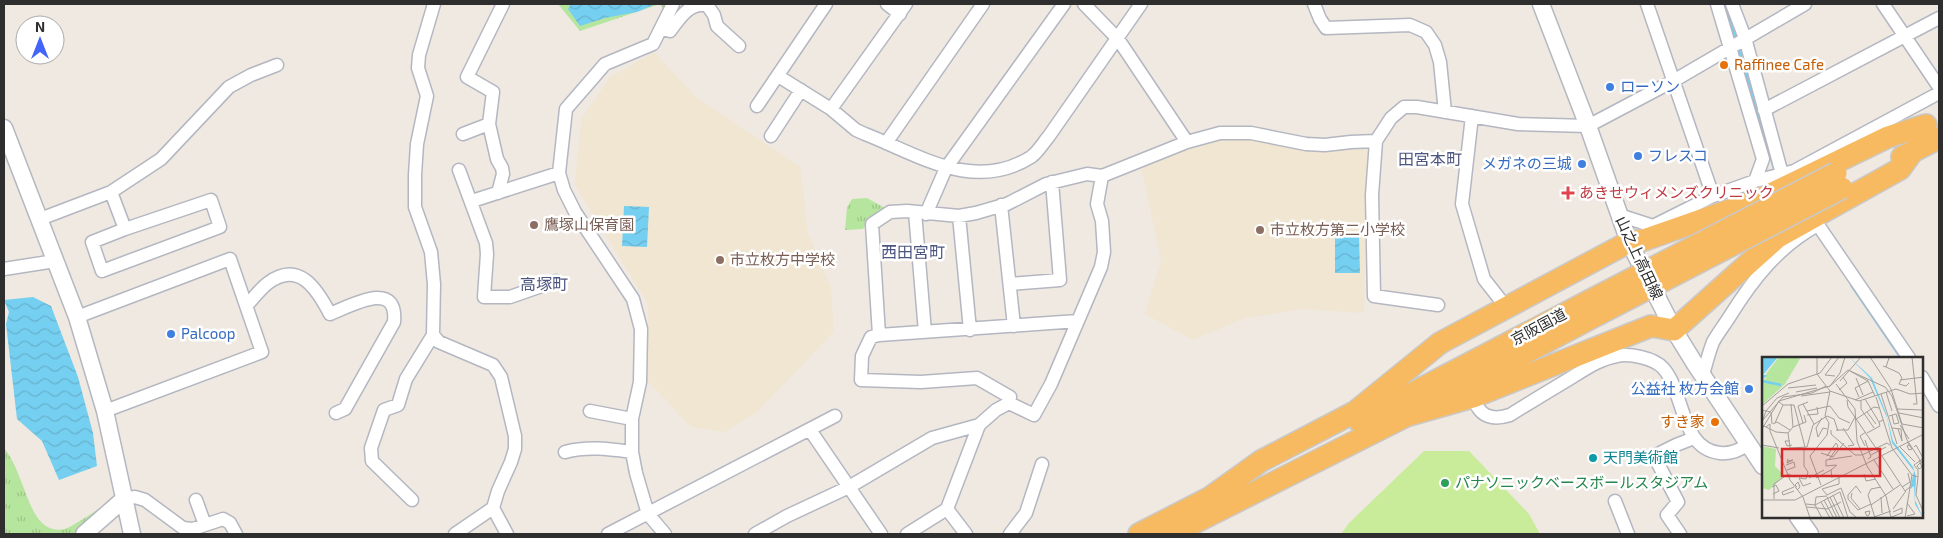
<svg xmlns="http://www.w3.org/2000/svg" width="1943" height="538" font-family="'Exo 2','Noto Sans JP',sans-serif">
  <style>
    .education { fill: #f0e6d1 }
    .grass { fill: url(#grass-tufts) }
    .pitch { fill: #c9ec9a }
    .water { fill: url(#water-waves) }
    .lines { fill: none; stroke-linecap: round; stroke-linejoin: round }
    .stream { stroke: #75cff0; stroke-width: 3 }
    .minor-casing { stroke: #b4b7c1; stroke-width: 15 }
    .tertiary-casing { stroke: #b4b7c1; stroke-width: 19 }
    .trunk-casing { stroke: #c9c9c9; stroke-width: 24 }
    .minor { stroke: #fff; stroke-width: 12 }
    .tertiary { stroke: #fff; stroke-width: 16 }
    .trunk { stroke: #f8ba60; stroke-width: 21 }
    .trunk-bridge-casing { stroke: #c9c9c9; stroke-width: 24; stroke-linecap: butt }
    .trunk-bridge { stroke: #f8ba60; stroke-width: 21 }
    .food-dot { fill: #e8710a; stroke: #fff; stroke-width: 2 }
    .shop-dot { fill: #3f7fe0; stroke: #fff; stroke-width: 2 }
    .health-dot { fill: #e0444e; stroke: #fff; stroke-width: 2 }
    .education-dot { fill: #8d6e63; stroke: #fff; stroke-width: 2 }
    .culture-dot { fill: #0f9aa8; stroke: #fff; stroke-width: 2 }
    .leisure-dot { fill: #2e9e5b; stroke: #fff; stroke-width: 2 }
    .labels { text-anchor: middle; stroke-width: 5; stroke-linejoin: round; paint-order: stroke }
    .food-label { font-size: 15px; fill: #c56008; stroke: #fff; text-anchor: start }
    .shop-label { font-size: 15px; fill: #366cbe; stroke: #fff; text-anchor: start }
    .health-label { font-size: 15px; fill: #be3a42; stroke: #fff; text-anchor: start }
    .education-label { font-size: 15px; fill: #785e54; stroke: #fff; text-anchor: start }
    .street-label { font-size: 15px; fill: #2e2e2e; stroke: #fff }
    .culture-label { font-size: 15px; fill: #0d838f; stroke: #fff; text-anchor: start }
    .leisure-label { font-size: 15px; fill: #27864d; stroke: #fff; text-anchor: start }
    .neighbourhood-label { font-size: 16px; fill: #4d5680; stroke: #fff }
    .inset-river { fill: none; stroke: #75cff0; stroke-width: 2.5 }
    .inset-road { fill: none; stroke: #a29e99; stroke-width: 1 }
    .view { fill: #d62828; fill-opacity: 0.15; stroke: #d62828; stroke-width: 2.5 }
    .inset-edge { fill: none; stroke: #2e2e2e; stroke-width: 2.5 }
  </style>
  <defs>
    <pattern id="grass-tufts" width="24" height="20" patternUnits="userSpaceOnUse" patternTransform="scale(1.25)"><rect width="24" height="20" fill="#b6e59e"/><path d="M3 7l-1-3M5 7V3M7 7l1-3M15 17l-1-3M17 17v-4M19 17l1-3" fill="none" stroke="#9dc588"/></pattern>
    <pattern id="water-waves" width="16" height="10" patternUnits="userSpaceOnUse" patternTransform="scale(1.25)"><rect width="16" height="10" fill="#75cff0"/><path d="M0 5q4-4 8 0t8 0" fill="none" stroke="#66b2ce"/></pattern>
  </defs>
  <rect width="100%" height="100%" fill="#efe9e1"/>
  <path class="education" d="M654,52L695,96L800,167L808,233L831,288L834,332L757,412L725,432L691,427L647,380L648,304L575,185L581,120L610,77Z
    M1219,139H1251L1322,151L1367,146L1364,313L1304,309L1245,318L1193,340L1145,314L1161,260L1141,166L1184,148Z"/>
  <path class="grass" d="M558,4H669L664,10L660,4L580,31Z
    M867,198L885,208L868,221L863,229L845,230L847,207L852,199Z
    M4,448C13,459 18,473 23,486C30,503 38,535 65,529C74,526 101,507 111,501L74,534H4Z"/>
  <path class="pitch" d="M1424,451H1469L1529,514L1540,534H1341L1349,523Z"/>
  <path class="water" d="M571,4H656L637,12L605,18L580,26L568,9Z
    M624,206L649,207L647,247L622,246Z
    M1335,234L1359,235L1360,273H1335Z
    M33,297L51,306L78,377L93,433L97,466L59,480L42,441L17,419L6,324L9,312L4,300Z"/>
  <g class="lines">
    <path class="stream" d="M1725,4L1736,40
      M1738,46L1775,171
      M1852,286L1901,358"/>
    <defs>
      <path id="minor" d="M434,4L419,55L418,68L427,96L417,144L415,175V207L431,252L434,284L433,335L439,342L493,365L501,377L515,436V449L511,462L498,491L493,508L455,534
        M887,4L900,14
        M1084,4L1118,39L1187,142
        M1314,4L1320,19L1326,28L1410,25L1426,32L1435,45L1440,62L1445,112
        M1647,4L1713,196
        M1732,4L1745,38L1782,174L1786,181
        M1883,4L1939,87
        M661,29L670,31C680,18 688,3 707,5L714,15L717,26L739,46
        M778,76L831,109L856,130L865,134C919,155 974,193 1031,157C1038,152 1043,143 1049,136L1141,4
        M757,106L826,4
        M831,109L906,4
        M1764,110L1939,18
        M1472,116L1462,204L1484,279L1506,307
        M463,134L489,124
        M771,136L801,90
        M886,143L983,4
        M459,170L486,243L487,254L484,297H510L556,281
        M1755,181L1794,171L1939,93
        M111,192L125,229L92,242L102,271L220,227L211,200L125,229
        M498,193L503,174L502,168L497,159L489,124L493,92L467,77L503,4
        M472,201L559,173
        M1001,205L1014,326
        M915,212L925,332
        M926,214L946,168L1064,4
        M1619,215L1653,226L1713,196L1755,181L1763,159L1717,4
        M959,216L970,330
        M40,219L111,192L161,159L229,87L251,75L277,65
        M4,269L55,261
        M1010,284L1060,280L1052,182
        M1438,305L1374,296L1372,195L1376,141L1391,118L1404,107H1417L1518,124L1588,126L1675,80L1805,4
        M246,306C253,299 260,289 268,283C299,260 317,289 330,314C352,305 398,279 394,322L345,409L336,413
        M77,317L230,259L262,352L105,411
        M1078,321L879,335L872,224L890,212L907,211L959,216L976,213L1007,204L1046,184L1087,174L1102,176L1187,142L1220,133H1251L1306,144L1325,145L1351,142L1376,141
        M879,335L871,337L862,356L861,380L921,382L977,378L1010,397L1009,403
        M1703,375C1706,364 1709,352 1713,342C1718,333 1725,324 1730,316C1753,279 1779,246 1818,225L1909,358
        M1922,377L1939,406
        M1473,397C1479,416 1491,421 1510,415C1529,403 1549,391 1569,379C1584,370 1599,359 1617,356C1629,353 1654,358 1663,368C1685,392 1680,449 1720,453C1731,454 1739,451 1748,444
        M590,411L632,419
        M810,430L881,534
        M565,452C588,446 609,449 632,452
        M124,499L135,497L145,500L183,528L193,529L223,519L230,523L236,534
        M196,500L205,525
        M412,500L372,461L371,448L384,410L398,405L406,379L433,335
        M1615,501L1628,534
        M493,508L507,534
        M608,534L835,416
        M665,534L648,514L636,473L632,452V419L640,382L641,329L633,299L575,212L564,190L559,173L566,109L605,64L653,44L673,4
        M755,534L787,516L849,487L932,438L979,425
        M907,534L947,509
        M966,534L947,509L979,425L996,410L1009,403L1034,415L1051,384L1101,267L1104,252L1102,221L1097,204L1102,176
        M1010,534L1026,513L1042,464
        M1680,534L1667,515L1678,502L1654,456L1676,445L1694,438"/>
      <path id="tertiary" d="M1541,4L1588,126L1629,242L1674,330L1695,364L1763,466
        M4,128L77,317L105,411L132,534
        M1798,517L1810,534
        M84,534L124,499"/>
      <path id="trunk" d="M1902,157L1939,138
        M1406,416L1473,397L1651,326L1674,330L1778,237L1900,169L1913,151
        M1359,421L1589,301
        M1208,499L1261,461L1355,412L1440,343L1629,242L1644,240L1756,201L1888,137L1926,125
        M1139,534L1221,492
        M1172,534L1406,416L1597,315"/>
    </defs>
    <use href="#minor" class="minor-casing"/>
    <use href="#tertiary" class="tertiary-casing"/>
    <use href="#trunk" class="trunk-casing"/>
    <use href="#minor" class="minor"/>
    <use href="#tertiary" class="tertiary"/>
    <use href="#trunk" class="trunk"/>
    <defs>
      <path id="trunk-bridge" d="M1589,301L1836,173
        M1597,315L1842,188"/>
    </defs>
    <use href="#trunk-bridge" class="trunk-bridge-casing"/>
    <use href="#trunk-bridge" class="trunk-bridge"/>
  </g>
  <g class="food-dot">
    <circle cx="1724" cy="65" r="5"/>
    <circle cx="1715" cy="422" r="5"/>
  </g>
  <g class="shop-dot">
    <circle cx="1610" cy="87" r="5"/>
    <circle cx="1638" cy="156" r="5"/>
    <circle cx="1582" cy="164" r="5"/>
    <circle cx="171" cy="334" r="5"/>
    <circle cx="1749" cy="389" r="5"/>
  </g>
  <path class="health-dot" d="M1565.5 185.5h5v5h5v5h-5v5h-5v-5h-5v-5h5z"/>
  <g class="education-dot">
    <circle cx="534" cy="225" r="5"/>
    <circle cx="1260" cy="230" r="5"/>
    <circle cx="720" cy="260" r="5"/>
  </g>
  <circle class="culture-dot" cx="1593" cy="458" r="5"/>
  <circle class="leisure-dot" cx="1445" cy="483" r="5"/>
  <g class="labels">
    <g class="food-label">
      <text x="1734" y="70">Raffinee Cafe</text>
      <text x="1705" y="427" text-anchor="end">すき家</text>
    </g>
    <g class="shop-label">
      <text x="1620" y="92">ローソン</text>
      <text x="1648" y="161">フレスコ</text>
      <text x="1572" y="169" text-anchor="end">メガネの三城</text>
      <text x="181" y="339">Palcoop</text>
      <text x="1739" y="394" text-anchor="end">公益社 枚方会館</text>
    </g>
    <g class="health-label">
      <text x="1579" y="198">あきせウィメンズクリニック</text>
    </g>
    <g class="education-label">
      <text x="544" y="230">鷹塚山保育園</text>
      <text x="1270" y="235">市立枚方第二小学校</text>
      <text x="730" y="265">市立枚方中学校</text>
    </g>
    <g class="street-label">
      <text transform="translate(1639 258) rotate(65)" y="5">山之上高田線</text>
      <text transform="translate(1539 327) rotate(-28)" y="5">京阪国道</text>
    </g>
    <g class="culture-label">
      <text x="1603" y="463">天門美術館</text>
    </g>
    <g class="leisure-label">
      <text x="1455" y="488">パナソニックベースボールスタジアム</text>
    </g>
    <g class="neighbourhood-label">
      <text x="1430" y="165">田宮本町</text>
      <text x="913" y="258">西田宮町</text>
      <text x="544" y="290">高塚町</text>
    </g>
  </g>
  <g transform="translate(1762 357)">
    <rect width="161" height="161" fill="#efe9e1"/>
    <path d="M17,0H39L23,27L0,48V23L4,22V17ZM0,89L14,92L13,109L22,118L7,133L0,131Z" fill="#b6e59e"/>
    <path d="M0,0H16L1,18H5L1,23L0,22ZM87,0L110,21L124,56L131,84L151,110L154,119L153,143L161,161L153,147L152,129L148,132L152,114L130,86L125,61L108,21Z" fill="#75cff0"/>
    <path class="inset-river" d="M0,24L19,28"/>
    <path class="inset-road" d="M108,0L129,32L140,67L162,71M150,0L155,47H151M121,9L124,10L127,1L131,0M124,10L137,16L140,21L137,27L144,29L147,26M88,14L106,24L113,39M55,17V0M55,17L68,34L97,44L134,32L148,37L162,36M73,19L63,18L77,0M94,21L101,38M138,23L162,20M78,24L99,0M74,27L93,52L95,84L105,109L124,139L129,161M67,30L86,13L123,30L130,39L145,83L162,109M26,31L54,28M77,33L85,26L81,20M34,35L55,31M124,35L130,54M119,37L135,87M39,39L68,35M97,40L93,31L106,24M114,40L130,91M103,42L117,65M85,43L86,50L118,97M93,43L111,35M16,44L21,48H32L43,90M99,44V52L112,71M29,47L31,70M41,47L52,67M0,49L26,27L58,16L70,0M135,52L161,53M0,53L4,54L15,41L27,36M45,54L68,49L77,61L88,66M105,55L114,67M137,56L162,61M42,58L44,65L31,70L26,76L28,91L45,90L51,68L65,59L72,62L76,74M45,58L56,57L55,50M127,59L134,57L137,66L132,67L130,58M60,61L54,71L56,80L61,71L65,72M93,63L112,50L117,51M0,64L21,40L50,36L64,29M0,65L4,54L9,55L10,67M13,66L21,48M41,66L36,49L46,45M11,67L15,65L28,73M0,68L14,75L26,76M138,68L147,82M4,70L8,67V74L28,123L41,140L48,161M81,71L92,88L86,89M130,71L139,72L140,84L136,72M0,72L17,44L68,29L78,16L83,0M69,73V77L93,98H100L125,86L128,88M74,73H86L93,60M105,76L118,69L117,65L121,63M103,83L109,100L106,102M28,84H23L25,89L30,88M146,86L147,88L150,92L147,93L145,89L147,88M0,88L17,91M103,89L98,79L104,75M138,90L153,105M152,90L154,88L161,101M42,91V109L46,115L44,122L37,121L41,129L49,126M130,91L150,118L156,120L154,138L162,156M59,96L71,100L82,86M109,98L124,90M65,99L74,86L76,89L67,103M120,99L143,134L148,130M26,102L25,106L31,103L26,104M112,103L131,132M157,103L158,105L159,108L160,110L157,112L155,109L158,106M24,108L32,105L33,110L25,113M74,108L64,109V103L90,99M102,117L104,124L114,122M156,120V113L152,108L162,101M47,121L62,113M54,121L69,113M70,121L69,113L75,108M59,128L48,99L65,78L67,66L63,59L68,34M10,130L14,128L17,134L11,137M35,130L33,128L36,125L38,130L35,133M140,130L148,125L146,116M32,134L21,138L20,135L32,130M90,136L89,141L98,152M65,138L79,131L88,155L95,161M65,138L60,132L77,127V121M71,138L82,161M65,140L75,161M68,140L78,161M119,140L120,156M12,142V127L26,117L33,120M86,142L96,153L109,147M86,142V138L94,129L99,136M0,143H33L162,77M62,143L71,160M59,145L68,161M145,146L153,157L145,159M44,147L53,148L78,135L86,161M109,148L138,128M45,150L65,152L79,145M131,152L144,134M108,154L107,158L105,159L103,155ZM112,160L129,154M60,161L53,148L54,140L65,139M113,161L106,138L109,132L119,130M127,161L140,156V151L131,155M143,161L150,118"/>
    <path class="view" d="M20,92H118V119H20Z"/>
    <rect width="161" height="161" class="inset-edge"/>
  </g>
  <rect width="1943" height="538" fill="none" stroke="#2e2e2e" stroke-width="10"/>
  <g transform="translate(40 40)"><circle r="24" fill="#ffffff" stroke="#ababab"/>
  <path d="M0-4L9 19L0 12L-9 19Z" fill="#4264fb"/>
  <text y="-8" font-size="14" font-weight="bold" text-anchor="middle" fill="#2e2e2e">N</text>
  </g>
</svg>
